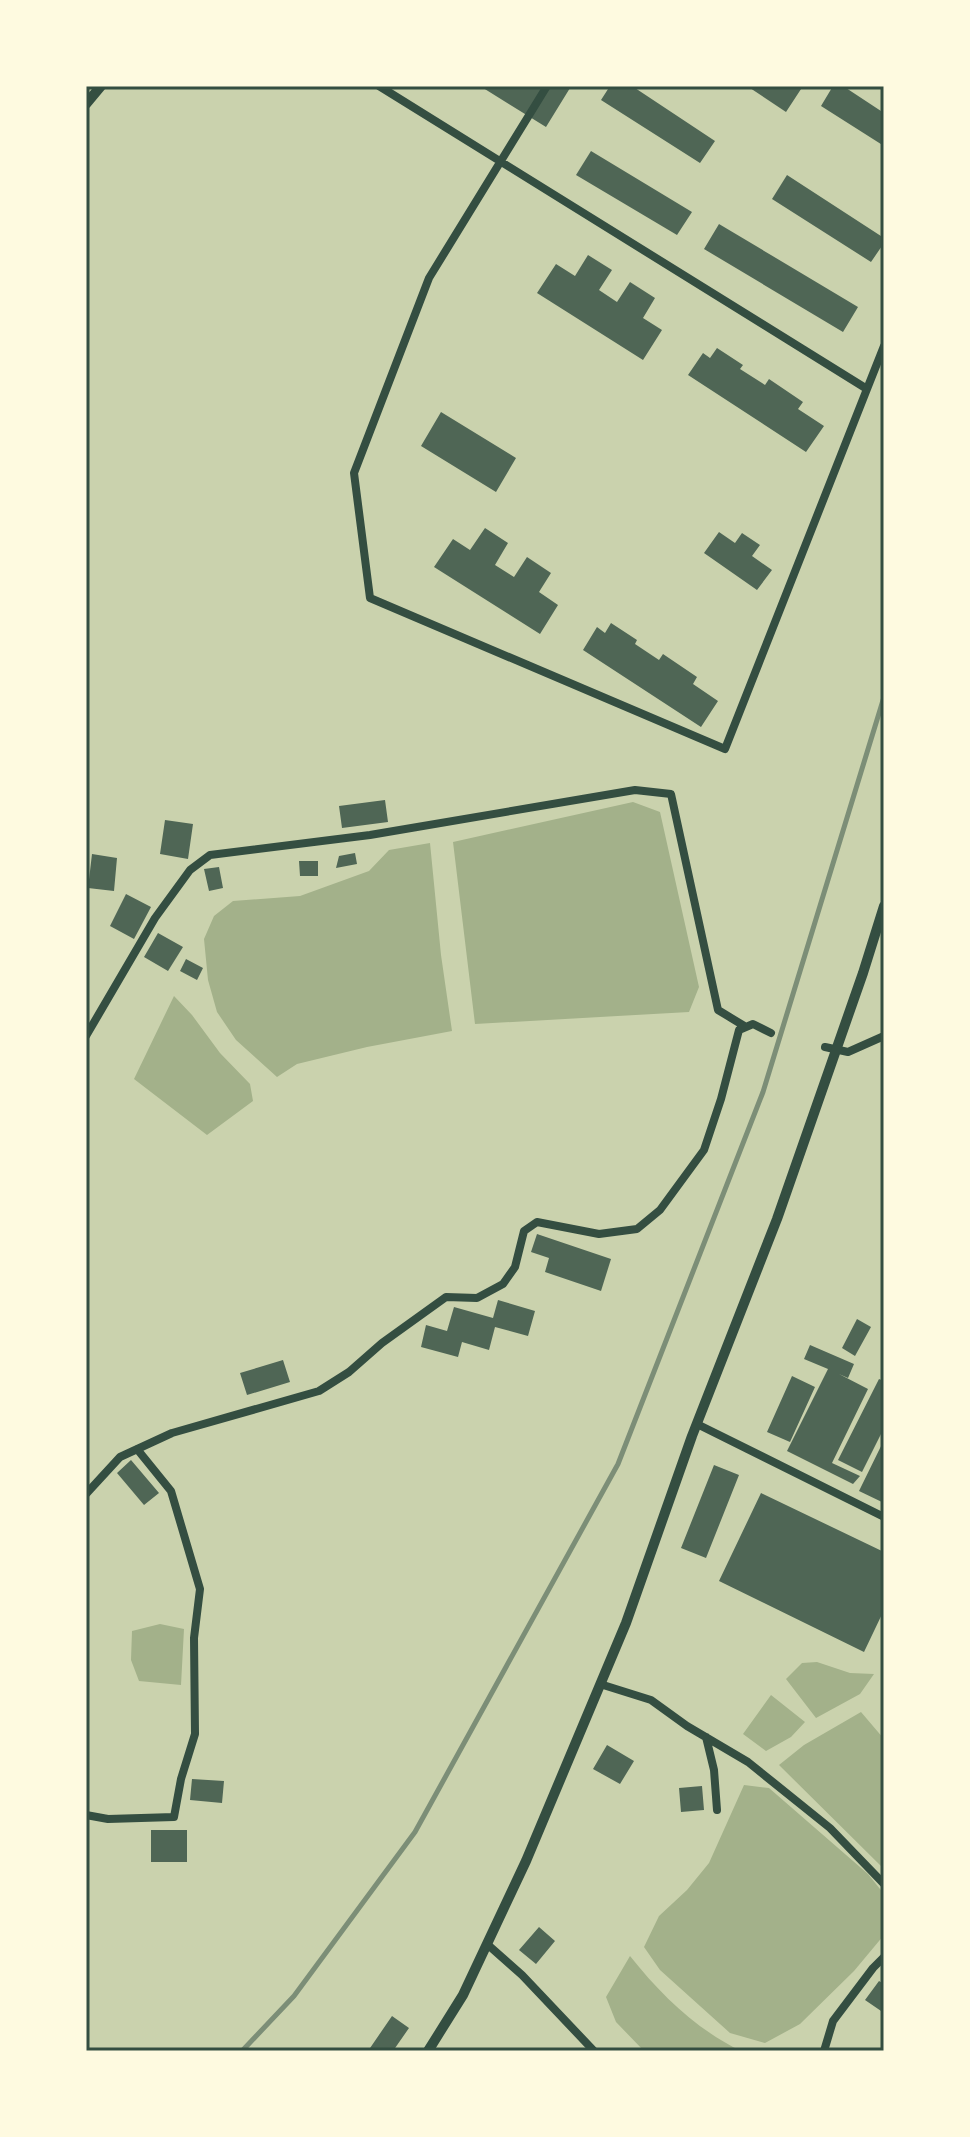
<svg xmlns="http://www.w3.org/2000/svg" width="970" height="2137" font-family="Lato,sans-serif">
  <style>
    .green { fill: #cad2ad }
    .water { fill: #a3b18a }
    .building { fill: #4f6655 }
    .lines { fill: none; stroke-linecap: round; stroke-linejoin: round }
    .minor { stroke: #344e41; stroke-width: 8 }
    .tertiary { stroke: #344e41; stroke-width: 10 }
    .rail { stroke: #7c8e77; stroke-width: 5 }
    .neatline { fill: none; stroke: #344e41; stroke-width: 3 }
  </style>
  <rect width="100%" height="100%" fill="#e9edc9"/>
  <path class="green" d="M86,86H884V2051H86Z"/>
  <path class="water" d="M633,802L660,812L699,987L689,1012L475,1024L453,842Z
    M430,843L441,955L452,1031L367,1047L297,1064L277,1077L236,1040L217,1012L208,980L204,939L214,916L233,901L300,896L369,871L389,850Z
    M174,996L192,1015L220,1053L250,1084L253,1101L207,1135L134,1079Z
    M160,1624L184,1629L181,1685L139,1681L131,1660L132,1631Z
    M817,1662L850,1673L874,1674L860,1694L816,1718L786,1679L802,1663Z
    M771,1695L805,1722L791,1737L766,1751L743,1734Z
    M861,1712L884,1739V1869L779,1765L804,1745Z
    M744,1785L769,1788L868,1874L884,1894V1935L854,1971L800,2024L765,2043L730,2033L660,1970L644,1947L659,1916L687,1890L709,1863Z
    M630,1956C661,1995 696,2029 741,2051H644L616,2022L606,1997Z"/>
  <path class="building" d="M480,86H566L570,88L546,127Z
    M610,86H632L715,141L700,163L601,100Z
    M747,86H803L786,112Z
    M833,86H843L884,113V146L821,106Z
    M591,151L692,212L677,235L576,175Z
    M787,175L884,238V243L871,262L772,199Z
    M719,224L858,307L843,332L704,249Z
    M588,255L612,270L599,290L617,302L630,282L655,298L643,318L662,330L643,360L537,293L556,264L575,276Z
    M717,348L743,365L740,369L765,385L769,379L803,402L798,409L824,426L806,452L688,375L703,353L710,358Z
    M441,412L516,458L496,492L421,446Z
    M485,528L508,543L495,565L514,577L527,557L551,573L539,592L558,605L540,634L434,567L453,539L470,550Z
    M719,532L735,543L742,533L760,545L752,556L772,570L757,590L704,553Z
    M611,623L637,640L635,644L659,660L663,654L697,677L693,684L718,701L701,727L583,650L597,627L605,633Z
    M385,800L388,822L342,828L339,806Z
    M165,820L193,824L188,859L160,854Z
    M355,853L357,864L336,868L339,856Z
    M92,854L117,858L114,891L88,888Z
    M299,861H318V876H300Z
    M219,867L223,888L209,891L204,869Z
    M126,894L151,907L134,939L110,926Z
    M158,933L183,947L168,971L144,957Z
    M186,959L203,968L197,980L180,971Z
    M537,1234L611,1259L601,1291L545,1272L549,1258L531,1252Z
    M498,1300L535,1311L528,1336L495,1327L489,1350L462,1342L458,1357L421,1347L426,1325L447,1331L454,1307L493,1318Z
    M857,1319L871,1327L855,1356L842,1348Z
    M810,1345L854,1364L848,1378L839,1374L868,1389L832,1463L860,1476L853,1484L787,1451L828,1369L804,1359Z
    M283,1360L290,1382L247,1395L240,1373Z
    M792,1376L815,1387L790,1442L767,1432Z
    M879,1379L884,1381V1428L862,1472L838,1460Z
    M884,1440V1503L859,1491Z
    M131,1460L159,1493L144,1505L117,1473Z
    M714,1465L739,1475L706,1558L681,1548Z
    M761,1493L884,1552V1610L864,1652L719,1581Z
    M607,1745L634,1761L620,1784L593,1769Z
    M192,1779L224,1781L222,1803L190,1800Z
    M702,1786L704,1810L681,1812L679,1788Z
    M151,1830H187V1862H151Z
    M539,1927L555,1941L536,1964L519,1950Z
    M879,1981L884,1984V2013L865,2000Z
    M392,2016L409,2028L393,2051H368Z"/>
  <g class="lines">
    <path class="minor" d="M379,86L867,389L884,346
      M547,86L429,278L354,473L370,598L725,749L867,389
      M86,1036L155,918L190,870L210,855L370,835L635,790L671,794L718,1010L746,1027
      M825,1047L848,1052L884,1036
      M697,1424L884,1517
      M86,1494L120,1457L172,1433L319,1391L349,1372L382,1343L446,1297L477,1298L503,1284L515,1267L524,1231L537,1222L599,1234L637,1229L660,1210L704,1150L721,1099L739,1030L753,1024L771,1033
      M600,1684L651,1700L687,1726L748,1762L830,1828L884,1884
      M706,1737L714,1770L717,1810
      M86,1815L108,1819L174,1817L181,1779L195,1734L194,1638L200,1589L171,1491L137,1449
      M487,1944L522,1975L594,2051
      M824,2051L833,2021L873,1968L884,1957"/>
    <path class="tertiary" d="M86,104L101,86
      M428,2051L463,1995L526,1861L626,1623L692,1436L777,1219L863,973L884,906"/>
    <path class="rail" d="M242,2051L294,1996L415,1832L618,1464L763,1092L884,697"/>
  </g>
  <rect width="970" height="2137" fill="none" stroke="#fefae0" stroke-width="176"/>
  <rect x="88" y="88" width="794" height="1961" class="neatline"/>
</svg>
